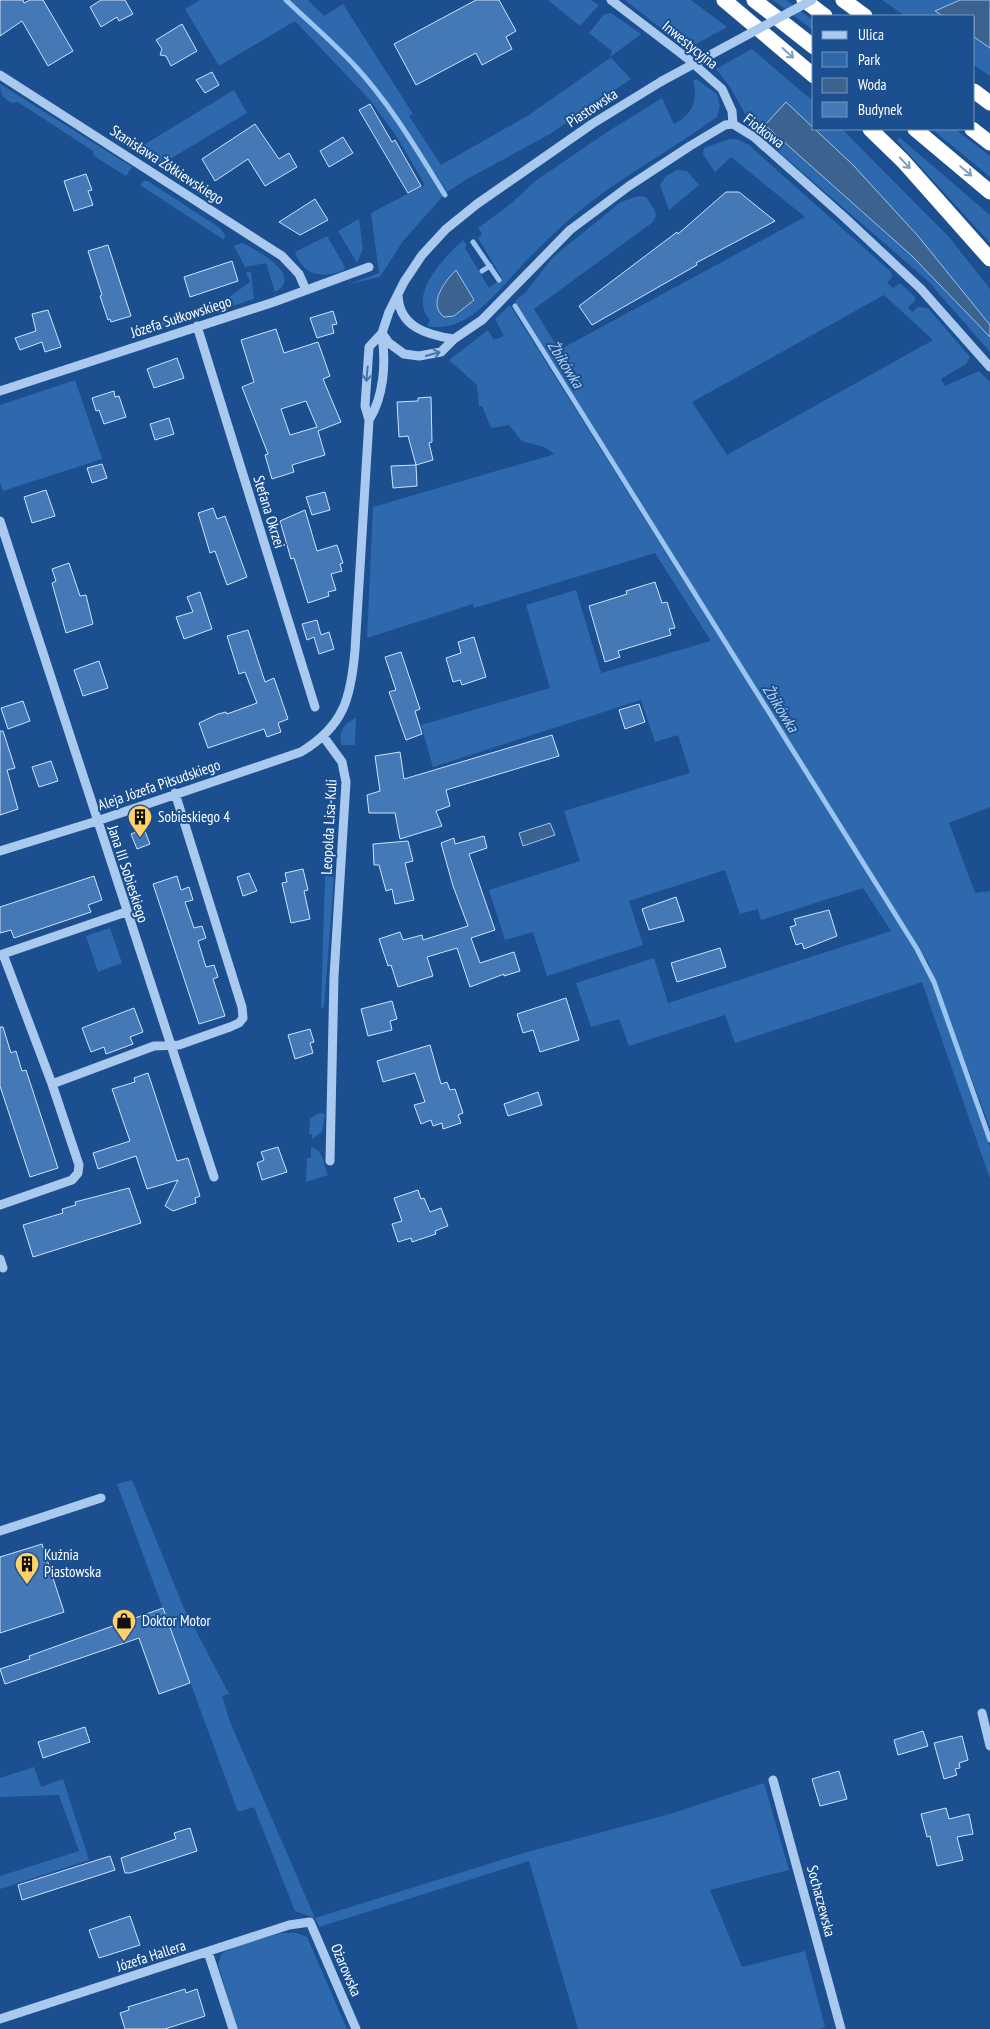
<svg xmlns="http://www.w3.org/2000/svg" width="990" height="2029" font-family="'PT Sans Narrow',sans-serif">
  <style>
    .green { fill: #2e69ad; fill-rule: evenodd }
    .water { fill: #3c6290; stroke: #9cc4f0 }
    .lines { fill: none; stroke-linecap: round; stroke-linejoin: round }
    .stream { stroke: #9cc4f0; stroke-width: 5 }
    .building { fill: #4478b7; stroke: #cfe3fa; fill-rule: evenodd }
    .minor { stroke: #a9c9ee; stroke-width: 9 }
    .highway { stroke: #fff; stroke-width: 15 }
    .minor-bridge { stroke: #a9c9ee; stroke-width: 9 }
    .oneway { stroke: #829ec1 }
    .oneway2 { stroke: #4674ac }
    .labels { text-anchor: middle; stroke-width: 4; stroke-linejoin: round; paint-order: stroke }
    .street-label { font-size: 15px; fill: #fff; stroke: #1b4f8f }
    .poi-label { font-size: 15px; fill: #fff; stroke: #1b4f8f; text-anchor: start }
    .water-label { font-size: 16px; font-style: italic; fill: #b5d3f5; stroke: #1b4f8f }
  </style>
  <rect width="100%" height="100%" fill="#1b4f8f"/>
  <path class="green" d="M200,0H283C308,24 336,46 358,72C391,110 417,153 443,196L403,241L380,277L349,284L379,273L371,213L425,185L397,137L370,100L295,21L219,66L185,9Z
    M289,0H308L324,16L343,4L413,114L409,116L441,165L529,115L610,58L612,51L589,33L604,14L611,13L641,34L610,57L631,79L550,134L467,179L447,192L402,124L368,78Z
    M548,0H591L599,5L580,26Z
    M625,0H691L727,27L687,49Z
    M773,0H786L814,21V31Z
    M882,0H960L936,11L943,16H905Z
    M974,37L990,48V76L974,65Z
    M752,49L814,102V129L786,103L765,125L912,256L990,337V352L928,281L780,153L745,114L730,87L716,69Z
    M696,79L717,94L720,106L717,117C673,149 624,175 582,209C564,223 548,239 532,255C503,282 472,335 427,326L430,320C407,294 445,257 463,240L467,245L465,248L489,288L502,278L478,238L482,234L478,228L513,202L534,182L604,134L662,98L674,124C692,115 699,100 693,81Z
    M0,84L132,167L126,176L94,156L93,151L18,102L12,103C3,98 0,94 0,84Z
    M234,90L247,113L160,165L137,149Z
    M814,129H842L949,237L990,289V325C934,256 878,189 814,129Z
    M932,129H955L990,156V177Z
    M899,137L990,215V243L897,141Z
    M729,139H737L749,145L891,272L892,277L887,283L893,288L900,283L915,297V301L908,307L912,312L918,307L928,308L970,357L966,364L941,379L945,386L979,371L990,382V807L949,823L975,893L990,891V1128L928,962L515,301L525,293L553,257L621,202L638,196L646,197L654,209L656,216L653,222L534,309L559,350L805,217L731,157L715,172L703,154L704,148ZM884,295L933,340L727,455L692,402Z
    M677,170L687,171L699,185L669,210L660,185L666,176Z
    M144,181H148L220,228L225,235L224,240L140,185Z
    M359,219L363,249L357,263L338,231Z
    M327,236L345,267L344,270C323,279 303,276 295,252Z
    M242,243C257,250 305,276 275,292L266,263L245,267L234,246Z
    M246,272H251L254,299L148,334L146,327L224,301L250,282Z
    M510,305L917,952L931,980L990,1147V1179L922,982L735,1043L725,1015L629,1046L619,1019L591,1027L576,983L654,958L668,1003L891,931L863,888L761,920L758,909L740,914L725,870L629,901L643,945L547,976L533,932L505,940L489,890L580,861L564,811L690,773L678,735L655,742L641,700L433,767L421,725L550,688L526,605L576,590L601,673L711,641L655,553L474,608L473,604L367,638L373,507L555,454L544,447L522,441L509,425L491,428L482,406H479L477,385L449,360L488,330L494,340L504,336L495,319Z
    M75,380L102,459L3,491L0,483V405Z
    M356,718L355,745H342C337,733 345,722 356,718Z
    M325,876L334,877L324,1007L321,1008Z
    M110,928L122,963L98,972L86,936Z
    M320,1113L325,1114L322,1132L312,1139V1134H309L310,1118Z
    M311,1147C325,1151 323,1165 328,1175L306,1182L307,1158H311Z
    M132,1480L183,1606L229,1694L222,1696L230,1722L315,1918L527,1852L670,1814L764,1783L789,1870L710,1890L742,1967L805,1951L825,2027L819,2029H578L529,1861L319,1927L315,1918L295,1911L254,1807L238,1812L117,1484Z
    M34,1767L41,1787L63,1779L89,1860L0,1889V1876L79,1851L59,1795L0,1797V1778Z
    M281,1933H296L307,1937L347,2029H237L218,1964L222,1953L243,1944Z"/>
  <path class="water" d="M960,0H990V48L974,37V16H943L935,11Z
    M786,102L853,165L918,236L990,325V337L912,256L765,125Z
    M456,270L474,300L454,316L444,317C427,304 445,281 456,270Z
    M550,823L555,835L523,846L519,833Z"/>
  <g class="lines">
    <path class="stream" d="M286,0C309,22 334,43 355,66C391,105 417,150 445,195
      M473,242L499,280
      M482,271L490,266
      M515,306L917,949L934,982L990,1140"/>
  </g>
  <path class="building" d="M0,0H23L24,3L30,0H43L73,51L48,66L22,21L0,36Z
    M101,0H125L133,14L119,21L117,17L101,27L90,7Z
    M476,0H499L516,31L506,37L512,49L482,65L476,53L416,85L394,44Z
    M182,24L197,51L171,66L166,56L160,55L162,49L156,40Z
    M212,72L219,85L205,93L196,80Z
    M370,104L392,142L395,140L421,186L408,193L359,110Z
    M255,124L279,159L289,153L297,167L265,186L248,159L215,181L202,159Z
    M343,137L353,153L329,167L320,151Z
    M86,174L92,190L88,191L93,205L74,211L64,181Z
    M726,192H739L775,221L696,263L697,265L592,325L579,306L677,232L678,234Z
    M315,199L328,220L300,235L279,222Z
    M108,245L131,316L111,322L110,319L108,320L100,296L102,295L88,251Z
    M232,261L238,281L190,297L184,277Z
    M48,310L61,347L45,352L42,342L20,350L15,338L36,331L32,314Z
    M333,311L337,324L332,325L334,333L317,338L310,318Z
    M276,329L284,353L318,342L330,376L323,379L341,422L318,431L325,455L292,465L294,472L272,479L265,455L268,454L242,387L254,382L241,340ZM306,401L317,427L290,435L281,409Z
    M177,358L184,378L154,388L147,369Z
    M114,391L115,397L119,396L126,417L104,424L99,410L96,411L92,398Z
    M431,397L432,442L429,443L433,460L416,465L408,436L399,437L397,402L418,401V398Z
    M169,418L174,434L155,440L150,424Z
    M102,464L107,478L92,483L87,468Z
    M416,465L417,486L393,488L391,466Z
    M46,490L55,516L32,523L24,497Z
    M325,492L330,510L312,515L306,497Z
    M213,508L217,519L225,516L247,577L227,585L215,551L210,553L198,513Z
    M305,510L317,551L337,545L343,563L340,564L342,571L331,574L336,590L328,592L329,596L308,603L294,558L291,559L280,521Z
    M69,563L80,596L86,595L93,624L66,633L52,583L56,581L52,569Z
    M655,582L662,603L667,602L675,628L669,629L671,635L618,651L620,657L605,662L589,606L627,594L626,591Z
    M200,592L212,629L184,639L176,617L193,612L187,597Z
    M317,620L321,635L329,632L334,649L319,654L314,637L307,640L302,624Z
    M248,630L265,682L274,678L288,719L278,723L281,732L267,737L264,729L208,748L199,723L218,714L226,712L227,714L257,703L245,672L239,674L227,636Z
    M474,637L486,677L462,685L460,680L453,682L446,658L461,653L458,642Z
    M401,652L420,709L415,711L422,734L406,740L389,692L396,690L385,657Z
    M99,661L108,688L83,696L74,670Z
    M23,701L30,721L8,729L1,708Z
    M639,704L645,722L625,729L619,710Z
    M0,731H3L15,768L7,770L18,809L0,815Z
    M552,735L559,756L446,790L450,806L436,811L442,826L400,839L395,813H369L367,795L380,791L375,756L400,752L404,779Z
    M51,761L58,781L39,787L32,767Z
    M144,829L150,844L137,849L131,834Z
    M484,836L487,848L469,854L495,930L471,938L480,963L514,952L520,971L504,976V974L470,987L457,948L427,957L433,976L398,987L391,965L388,966L379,939L400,932L403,940L422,935L423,940L468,926L453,886L441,843L454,838L455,844Z
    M408,841L413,861L405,863L414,900L395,904L392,889L386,891L379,865H374L373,844Z
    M303,869L308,890L304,891L310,919L291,923L282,883L287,882L285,873Z
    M249,873L257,891L243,896L237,877Z
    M94,876L102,900L88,905L91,912L14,938L11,930L0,933V907Z
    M177,876L181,890L189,887L193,900L185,902L194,928L202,926L206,938L198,941L206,967L214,965L218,977L213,979L225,1016L199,1024L153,884Z
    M676,897L684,921L649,930L642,909Z
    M829,910L837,936L804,949L802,943L796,945L790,927L796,925L794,919Z
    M720,948L726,967L677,982L671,963Z
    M566,998L579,1040L540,1052L533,1030L523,1033L517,1014Z
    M392,1001L397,1019L390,1021L392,1030L368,1036L361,1009Z
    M134,1008L143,1032L130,1037L133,1044L106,1054L104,1047L91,1052L82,1028Z
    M0,1027H3L11,1053L16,1051L22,1071L26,1070L58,1168L30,1177L0,1086Z
    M310,1029L314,1042L310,1043L313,1053L295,1059L288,1035Z
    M430,1045L441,1084L447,1082L450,1090L455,1089L463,1113L458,1115L461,1123L443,1129L442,1123L433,1126L431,1120L421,1124L414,1105L425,1102L415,1073L383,1082L377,1061Z
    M148,1073L177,1161L188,1158L200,1196L195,1198L196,1203L173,1211L165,1206L178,1180L147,1189L136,1156L98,1169L93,1153L130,1141L112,1089L135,1082L134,1078Z
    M538,1092L542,1105L508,1116L504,1104Z
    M278,1147L287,1172L262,1180L257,1163L264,1160L261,1152Z
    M129,1188L141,1223L33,1257L23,1225L63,1213L62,1209L76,1205L75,1202Z
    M418,1190L421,1199L424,1198L430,1212L441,1208L448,1226L435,1231L436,1234L412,1242L411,1238L398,1242L392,1224L402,1221L394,1198Z
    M42,1544L64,1612L0,1633V1557Z
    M163,1608L190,1683L159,1694L139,1638L5,1684L0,1669L30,1659L29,1656Z
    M85,1727L90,1742L43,1758L38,1742Z
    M923,1731L928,1746L898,1755L894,1740Z
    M962,1736L968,1760L959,1763L960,1768L955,1769L957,1775L944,1779L934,1743Z
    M839,1771L847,1799L820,1806L812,1779Z
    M946,1808L949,1819L969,1814L973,1834L957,1837L963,1860L937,1866L930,1836L927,1837L921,1814Z
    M190,1828L197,1851L130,1873H125L121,1858L176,1839L174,1833Z
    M110,1856L115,1870L22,1900L18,1885Z
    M130,1916L140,1945L99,1958L89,1930Z
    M185,1989L186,1993L197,1989L205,2016L165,2029H125L120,2013L129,2010L128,2007Z"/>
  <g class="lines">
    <path class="minor" d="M611,0L687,58L722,89L732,111L733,124
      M0,75L282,256L299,274L306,290
      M398,295C399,327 427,335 454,339
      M197,326L315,707
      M382,333L389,343L404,354L419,356L441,352L454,339L482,320L570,230L629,186L690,146L725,125L733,124L754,137L843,216L921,289L990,367
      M0,391L274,302L369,267
      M369,420C384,396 386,363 382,336
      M0,521L214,1177
      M323,736L342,762L346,782L334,976L330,1161
      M0,851L97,821L301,752C344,726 351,698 355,650L369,420L365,406L369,347L382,333L389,312L404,282L422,255L446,229L477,204L592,124L662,81
      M0,955L126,912
      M52,1084L154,1046L179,1045L230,1027L239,1023L243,1018L242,1007L175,793
      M0,1205L72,1180L78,1173L79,1165L52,1084L3,954
      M0,1259L3,1268
      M0,1531L101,1498
      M982,1713L990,1746
      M773,1780L841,2029
      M208,1952L233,2029
      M0,2019L289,1925L310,1922L356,2029"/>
    <path class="highway" d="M724,0L814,76
      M754,0L814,47
      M804,0L825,16
      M843,0L865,16
      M974,91L990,103
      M870,129L903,161L990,259
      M915,129L990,192
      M972,129L990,143"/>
    <path class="minor-bridge" d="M662,81L812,0"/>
  </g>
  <defs><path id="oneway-shaft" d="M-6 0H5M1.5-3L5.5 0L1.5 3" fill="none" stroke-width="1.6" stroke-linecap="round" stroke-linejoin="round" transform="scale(1.25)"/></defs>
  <g class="oneway">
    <use href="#oneway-shaft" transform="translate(788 53) rotate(42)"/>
    <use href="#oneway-shaft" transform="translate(905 163) rotate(47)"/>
    <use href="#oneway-shaft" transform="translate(966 171) rotate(40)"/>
  </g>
  <g class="oneway2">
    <use href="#oneway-shaft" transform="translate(433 354) rotate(-16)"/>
    <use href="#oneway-shaft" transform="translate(367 374) rotate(95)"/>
  </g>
  <defs>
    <symbol id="building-pin" viewBox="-11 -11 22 30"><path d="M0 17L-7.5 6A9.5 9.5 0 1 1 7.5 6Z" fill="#ffd166" stroke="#1b4f8f"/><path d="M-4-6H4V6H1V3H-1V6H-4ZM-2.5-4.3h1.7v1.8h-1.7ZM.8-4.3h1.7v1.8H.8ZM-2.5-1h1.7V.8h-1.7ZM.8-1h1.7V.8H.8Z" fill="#111"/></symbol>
    <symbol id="shop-pin" viewBox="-11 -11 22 30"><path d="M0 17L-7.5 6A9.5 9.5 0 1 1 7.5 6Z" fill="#ffd166" stroke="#1b4f8f"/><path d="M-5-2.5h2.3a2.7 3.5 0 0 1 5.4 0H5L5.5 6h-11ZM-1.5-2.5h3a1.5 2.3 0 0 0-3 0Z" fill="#111"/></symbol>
  </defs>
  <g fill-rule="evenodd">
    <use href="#building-pin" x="126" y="803" width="28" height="38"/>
    <use href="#building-pin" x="13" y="1550" width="28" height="38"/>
    <use href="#shop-pin" x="110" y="1607" width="28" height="38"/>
  </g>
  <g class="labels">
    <g class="street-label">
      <text transform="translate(690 45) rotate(39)" y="5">Inwestycyjna</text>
      <text transform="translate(592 108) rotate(-33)" y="5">Piastowska</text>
      <text transform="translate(764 131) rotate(37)" y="5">Fiołkowa</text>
      <text transform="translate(167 165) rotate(33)" y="5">Stanisława Żółkiewskiego</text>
      <text transform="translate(181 317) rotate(-18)" y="5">Józefa Sułkowskiego</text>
      <text transform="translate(269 512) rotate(73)" y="5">Stefana Okrzei</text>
      <text transform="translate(159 785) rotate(-19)" y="5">Aleja Józefa Piłsudskiego</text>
      <text transform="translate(329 827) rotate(-87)" y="5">Leopolda Lisa-Kuli</text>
      <text transform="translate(128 874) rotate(72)" y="5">Jana III Sobieskiego</text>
      <text transform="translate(821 1901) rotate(75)" y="5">Sochaczewska</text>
      <text transform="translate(151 1956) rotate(-18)" y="5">Józefa Hallera</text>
      <text transform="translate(346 1970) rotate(67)" y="5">Ożarowska</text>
    </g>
    <g class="poi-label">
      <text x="158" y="822">Sobieskiego 4</text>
      <text x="44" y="1560">Kuźnia<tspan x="44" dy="17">Piastowska</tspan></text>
      <text x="142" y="1626">Doktor Motor</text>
    </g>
    <g class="water-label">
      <text transform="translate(566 364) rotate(58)" y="6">Żbikówka</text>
      <text transform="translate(781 708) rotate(58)" y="6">Żbikówka</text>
    </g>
  </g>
  <rect x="812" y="15" width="162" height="115" fill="#1b4f8f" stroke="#7695bc"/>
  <rect x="822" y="31" width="25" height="8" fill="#a9c9ee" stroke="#7695bc"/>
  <text x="858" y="40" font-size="15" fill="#ffffff">Ulica</text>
  <rect x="822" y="52" width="25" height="15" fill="#2e69ad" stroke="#7695bc"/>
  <text x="858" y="65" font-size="15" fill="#ffffff">Park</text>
  <rect x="822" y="78" width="25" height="15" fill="#3c6290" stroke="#7695bc"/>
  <text x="858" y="90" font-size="15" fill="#ffffff">Woda</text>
  <rect x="822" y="102" width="25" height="15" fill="#4478b7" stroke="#7695bc"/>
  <text x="858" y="115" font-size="15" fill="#ffffff">Budynek</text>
</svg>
